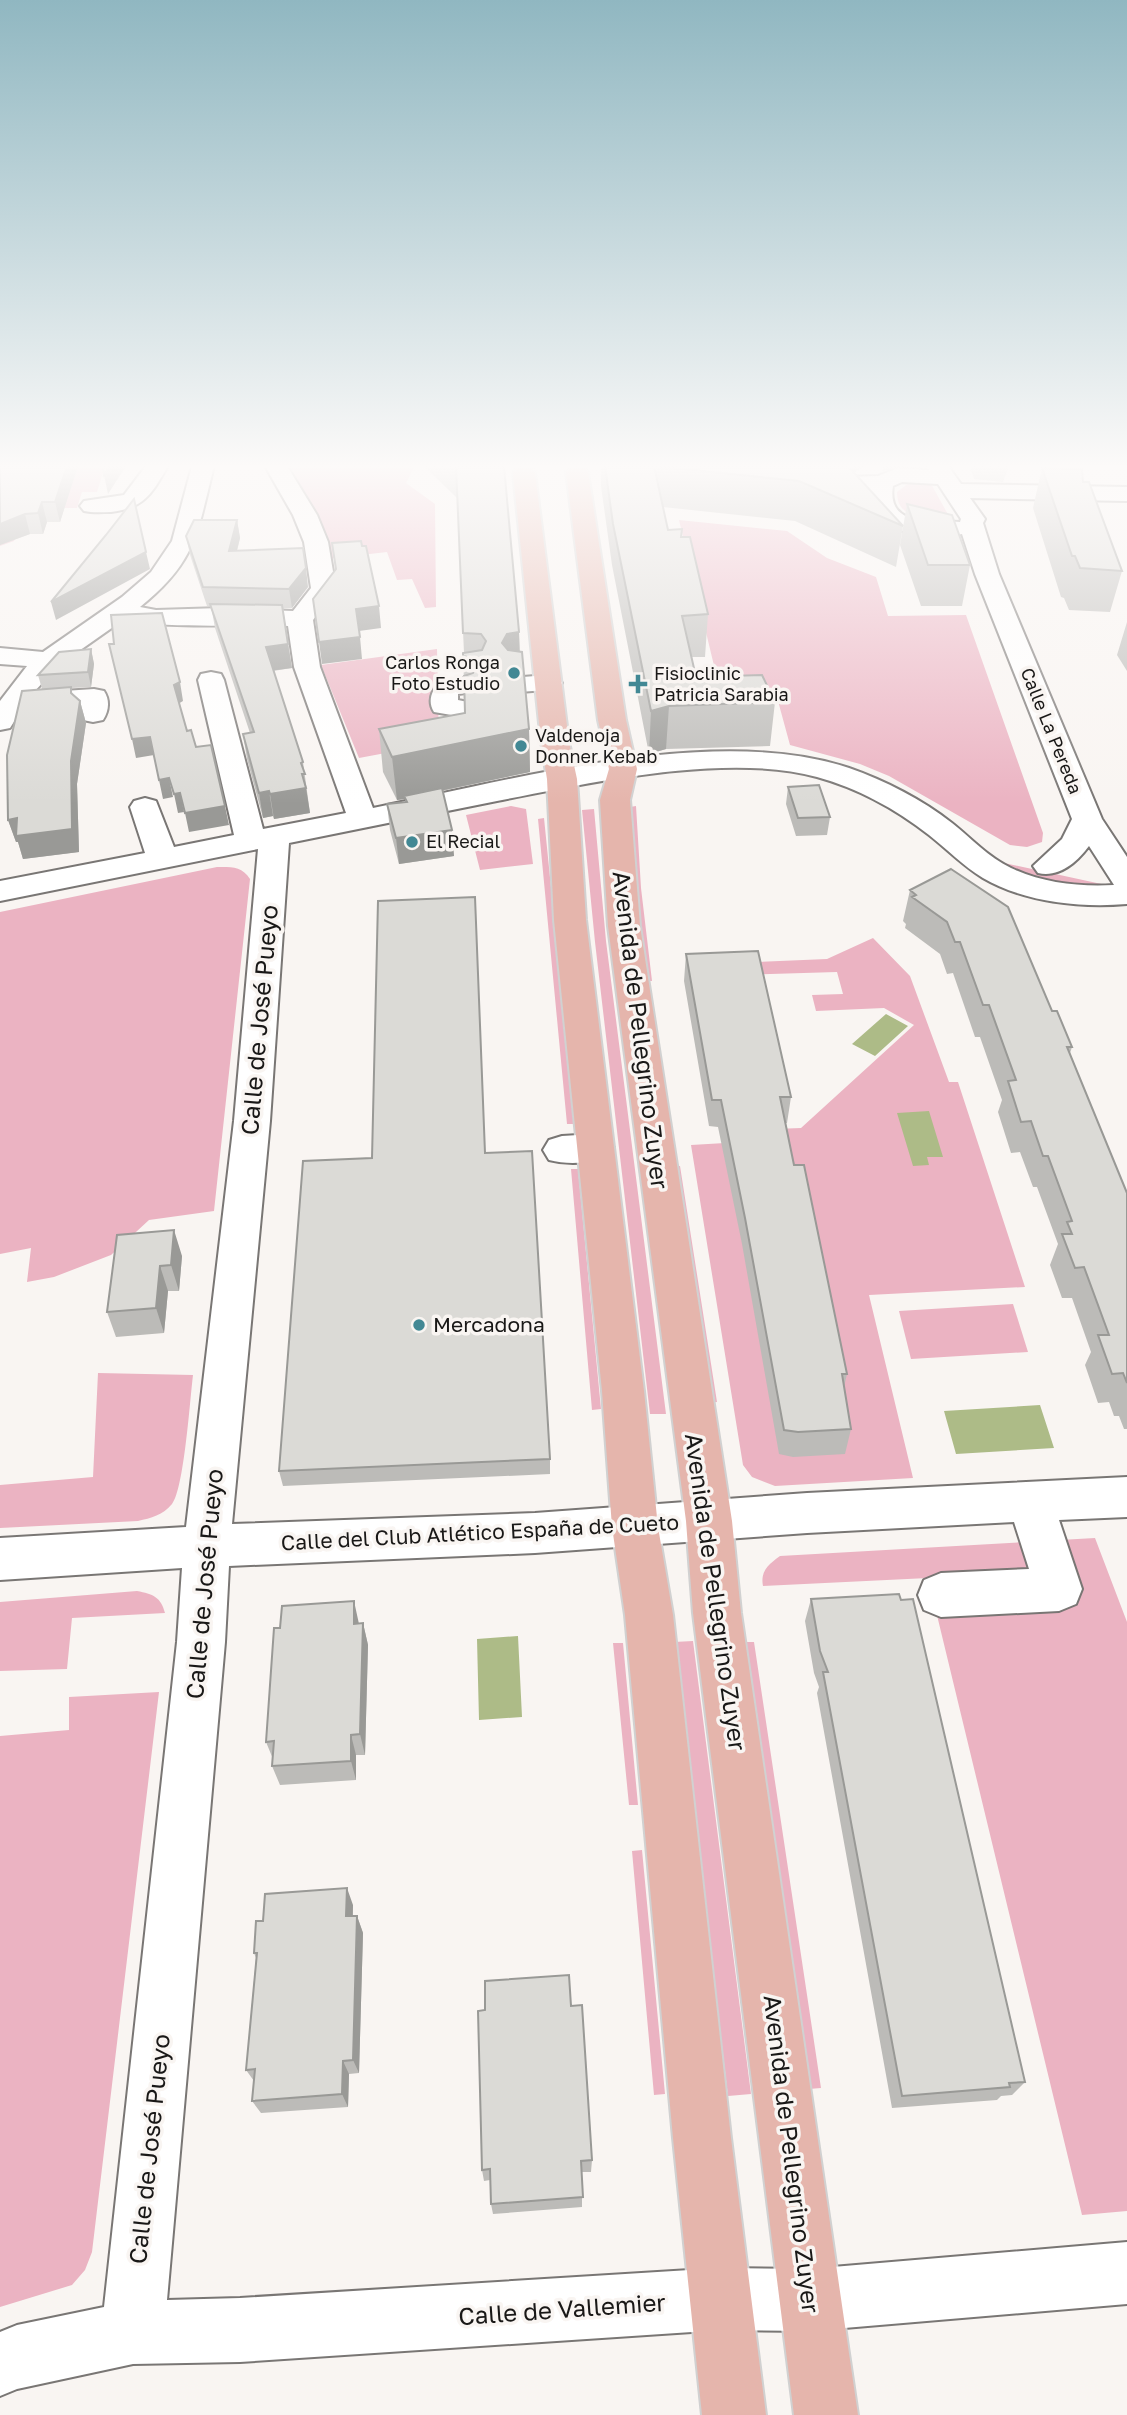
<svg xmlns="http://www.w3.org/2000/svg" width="1127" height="2415" font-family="'Golos Text',sans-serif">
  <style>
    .green { fill: #ebb3c2 }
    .water { fill: #adbb87 }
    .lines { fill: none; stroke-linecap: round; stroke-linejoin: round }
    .minor-casing { stroke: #797674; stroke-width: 4 }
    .major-casing { stroke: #d1d1d1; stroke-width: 4 }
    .minor { fill: #fff; fill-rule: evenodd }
    .major { fill: #e5b5ac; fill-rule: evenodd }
    .wall { fill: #bcbbb8 }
    .shaded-wall { fill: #999996 }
    .building { fill: #dbdad6; stroke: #999996; stroke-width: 2 }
    .poi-dot { fill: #428894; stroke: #f9f5f2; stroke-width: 2.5 }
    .labels { text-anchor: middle; stroke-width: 7; stroke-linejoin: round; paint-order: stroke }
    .far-poi-label { font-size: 18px; fill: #191817; stroke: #f9f5f2; text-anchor: start }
    .far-street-label { font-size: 18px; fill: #191817; stroke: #f9f5f2 }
    .poi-label { font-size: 21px; fill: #191817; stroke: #f9f5f2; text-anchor: start }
    .street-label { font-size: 21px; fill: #191817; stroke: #f9f5f2 }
    .near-street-label { font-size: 24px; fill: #191817; stroke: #f9f5f2 }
  </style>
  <rect width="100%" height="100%" fill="#f9f5f2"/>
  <path class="green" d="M0,466H105L97,492H82L77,508H64L60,522H47L43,534H17L14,541L0,546Z
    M286,466H415L406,483L435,504L436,607L425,608L412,579L397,580L387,552L327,559L290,470Z
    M913,480L930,482L950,518C928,518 897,521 897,492Z
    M679,520L787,531L827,558L876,577L888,616L966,615L1043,833L1042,842L1027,847L1010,845L889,776L860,764L790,745L778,701L723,703Z
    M437,649L439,743L359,758L321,665Z
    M511,806L526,809L533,864L480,870L466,815Z
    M636,806L641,888L652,981H645L630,807Z
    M594,809L606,941L666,1414H650L595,942L582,810Z
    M544,818L575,1124H567L538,819Z
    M990,860L1106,885L1107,887L1097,890L1024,877Z
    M217,867C231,867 242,866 250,879L214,1211L149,1220L111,1255L54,1277L27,1282L31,1248L0,1254V912Z
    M873,938L910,976L949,1082H958L1025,1287L869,1295L913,1478L775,1486L752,1477L743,1465L691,1145L725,1143L724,1131L801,1128L914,1025L884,1008L816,1011L812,995L843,994L837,972L742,975L689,965L827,959Z
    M672,1166H680L717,1402L708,1403Z
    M571,1169H578L601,1409L592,1410Z
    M1013,1304L1028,1352L911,1359L899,1311Z
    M98,1373L193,1375C190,1399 184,1490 172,1504C163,1515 151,1518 138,1521L0,1528V1485L93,1477Z
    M1095,1538L1127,1622V2211L1082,2215L928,1578L763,1586C760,1571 769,1564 780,1556Z
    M137,1591C153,1594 161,1597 165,1613L72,1618L67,1669L0,1671V1602Z
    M693,1641L751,2094L728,2096L674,1642Z
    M744,1642H754L821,2088L809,2089Z
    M613,1643H623L638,1805H629Z
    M159,1692L92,2252L85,2270L72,2285L0,2307V1736L69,1730V1697Z
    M642,1850L665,2094L654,2095L632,1851Z"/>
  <path class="water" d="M886,1014L908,1026L875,1056L852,1044Z
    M929,1111L943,1157H927L929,1165L913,1166L897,1113Z
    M1040,1405L1054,1448L956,1454L944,1411Z
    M518,1636L522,1717L479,1720L477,1639Z"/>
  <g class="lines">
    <defs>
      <path id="minor" d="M146,466H168C152,493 145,508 111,512C102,512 93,513 84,511L80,506L84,501L124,495Z
        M192,466H214C197,533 197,561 140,607L156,610L221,608L293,611L311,588L304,542L293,515L265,466H287L317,515L328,542L336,589L313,620L320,667L373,808C510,780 716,723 849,768C886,781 921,799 952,823C971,838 988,857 1011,868C1042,883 1080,887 1114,885L1089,846C1077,862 1059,878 1038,873L1033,866L1062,839L1072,819L975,574L962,534C934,541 861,533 869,490L810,492L802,490L799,485L802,480L810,478L878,476L898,468L929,470L926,466H948L961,484L1127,487V501L970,498L985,519L983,523L999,574L1102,819L1127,857V904C1080,908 1024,902 983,878C963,866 947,849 929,835C896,809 857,788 817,777C727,752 588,783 497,801C427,815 358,829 289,843L270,1121L232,1524L535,1513L807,1493L1127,1477V1517L1059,1520L1082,1589L1076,1604L1059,1611L941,1617L924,1610L918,1595L924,1580L941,1573L1029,1569L1014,1522L807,1533L535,1553L229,1566L225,1642L167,2300L240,2298L722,2268L809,2269L1127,2242V2304L809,2331L722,2330L240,2362L133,2364L17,2389L0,2396V2332L17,2325L104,2307L177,1642L182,1568L0,1580V1538L186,1527L234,1121L258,849L0,901V881L145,853L130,807L134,801L145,798L156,801L174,847L234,835L198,680L201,674L211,672L221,674L224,680L263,829L346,813L294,667L288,626C234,624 175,629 123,620L59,665L33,693L94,689L104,691C110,700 109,711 103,720L93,722L83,720L79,714L80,706L22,709L10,728L0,730V701L27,666L0,664V648L43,652L122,597L151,572L172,541ZM902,482L938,484L961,519L960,522C934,520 886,528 893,486Z
        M548,675L558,677L562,683L558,689L520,692L510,690L506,684L510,678Z
        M472,677L482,679L486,685L482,691L458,694V700L473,703L477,709L473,715L463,717L434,712C427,701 432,690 440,681Z
        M595,1134L608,1138L614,1148L608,1158C589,1163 568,1165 549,1160L543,1150L549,1140L562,1136Z"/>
      <path id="major" d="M524,466L532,468L535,473L569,742L577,779L586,920L644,1391L658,1527L673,1615L731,2138L766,2415H702L673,2138L625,1615L612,1527L602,1391L554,920L547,779L541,742L513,473L516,468Z
        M574,466L585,467L588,472L626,720L637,769L630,800L640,926L732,1521L741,1613L858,2415H794L693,1613L686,1521L608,926L600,800L609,769L598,720L566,472Z"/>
    </defs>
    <use href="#minor" class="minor-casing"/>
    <use href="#major" class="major-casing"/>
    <use href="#minor" class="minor"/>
    <use href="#major" class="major"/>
  </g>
  <path class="wall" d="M0,466H78L60,522H47L43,534H30L0,545Z
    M424,466H504L519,632L520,651L529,729L530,772L442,791L454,856L399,864L390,830L387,804L405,802V799L397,800L383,772L379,729L465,713L463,653H464L457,498Z
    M601,466H863L854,473L903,526L896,567L795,521L663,507L668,530L681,537L708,614L705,657H692L696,677L775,702L770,746L666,749L649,754L612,565L601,486Z
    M970,466H1009L1003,482L974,479Z
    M1042,468L1083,482L1122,571L1110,612L1069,610L1064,598L1061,597L1033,508Z
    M907,504L970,565L962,606H921L900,545Z
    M237,520L240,538L237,551L308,587L292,608H283L292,668L273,671L303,762L310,813L274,819L273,816L263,818L247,759L243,734L250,733L215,628L211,606H207L190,555L186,536Z
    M1127,622V671L1117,655Z
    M91,649L94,664L91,687L71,688L73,695L80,701L86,723L77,784L79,852L23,859L18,842H16L8,820L42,689L38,675Z
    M788,787L830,817L827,835L796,836L786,804Z
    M951,869L1052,1011L1072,1047L1070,1053L1127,1193V1429H1124L1119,1416H1114L1109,1402L1098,1403L1085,1365L1091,1352L1072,1298H1062L1050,1265L1058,1244L1037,1187H1033L1020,1152L1011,1153L998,1112L1002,1100L980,1037H975L953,973L947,974L940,954L905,928L906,924L903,921L910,890Z
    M686,954L791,1097L787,1123H785L794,1165L847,1374L844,1387L851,1429L845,1454L793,1457L779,1454L742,1244L718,1127L709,1126L684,981Z
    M486,1153L550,1459V1474L283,1486L279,1471L372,1158Z
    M117,1235L182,1256L179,1291H168L164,1333L116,1337L107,1312Z
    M811,1599L1025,2082L1012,2095L1001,2096L997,2100L892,2108L817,1693L819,1687L814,1673L805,1621Z
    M359,1623H363L368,1645L365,1755H356V1780L280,1785L272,1766L273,1759L266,1742Z
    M353,1905V1916H357L363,1933L359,2073L349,2074L348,2107L261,2113L252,2101L254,2081L246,2070L256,1958L254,1953L263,1921Z
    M571,2006L592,2160L591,2172H582V2207L493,2214L491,2204L490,2180L484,2181L482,2170Z"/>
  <path class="shaded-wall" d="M67,466H78L60,522L55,502Z
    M110,466H126L108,494L104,475Z
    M854,466H863L853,474Z
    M883,466H901L883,471Z
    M42,502L47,522L43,534L38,513Z
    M25,514L30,534L0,545V524Z
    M237,520L240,538L232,570L229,551Z
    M146,552L150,569L56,620L51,602Z
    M306,568L308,587L292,608L289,589Z
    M379,606L381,628L359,631L356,609Z
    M519,632L520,675L502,643L507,634Z
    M360,637L362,659L322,664L319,642Z
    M288,644L292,668L269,671L266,647Z
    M91,649L94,664L91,687L88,672Z
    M180,682L183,701L178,704L174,685Z
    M80,701L86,723L77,784L79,852L23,859L18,842H16L8,820L71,761Z
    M669,706L666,749L649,754L651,711Z
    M529,729L530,772L406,798L404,796L405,799L397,800L392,757Z
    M150,737L154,755L136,758L132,739Z
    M169,778L173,797L163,799L159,780Z
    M306,788L310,813L274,819L270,794Z
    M269,791L273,816L263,818L259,793Z
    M180,793L184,812L178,813L174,794Z
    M225,806L229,825L189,832L185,813Z
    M452,830L454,856L399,864L396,838Z
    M174,1230L182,1256L179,1291L171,1265Z
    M160,1266L168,1291L164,1333L156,1308Z
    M354,1601L359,1624H354Z
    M363,1623L368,1645L365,1755L360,1734Z
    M351,1735L356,1755V1780L351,1761Z
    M347,1888L353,1905L352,1933L346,1916Z
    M357,1916L363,1933L359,2073L353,2060Z
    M343,2061L349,2074L348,2107L342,2094Z"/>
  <path class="building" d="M0,466H67L55,502H42L38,513L25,514L0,524Z
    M103,466H110L104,475Z
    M456,466H504L519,632L507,634L502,643L508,650L522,652L529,729L392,757L379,729L465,713L464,676L473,673L477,665L471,658L463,656V653L482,650L486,641L481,634L463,633Z
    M605,466H654L668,530L682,529L681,537H690L708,614L682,616L696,677L762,675L775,702L669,706L651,711L613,524Z
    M654,466H848L903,526L799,481Z
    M1042,468L1082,469L1083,482H1089L1122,571L1080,568L1075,556H1072Z
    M134,499L146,552L51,602L106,535Z
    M907,504L952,515L970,565H928Z
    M194,520H237L229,551L303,548L306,568L289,589L203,587L186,536Z
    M361,541L362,546H366L379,606L356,609L360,637L319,642L313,599L336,569L332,543Z
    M210,604L282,605L288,644L266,647L303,762L301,763L305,774H302L306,788L270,794L269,791L259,793L243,734L254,732Z
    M162,613L180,682L174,685L187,731L191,730L196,747L211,745L225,806L185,813L180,793L174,794L169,778L159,780L150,737L132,739L109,644H114L111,615Z
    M91,649L88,672L38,675L59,652Z
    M71,687V693L80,701L71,761L72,829L16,836L17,818L8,820L7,755L22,691Z
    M819,785L830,817L798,818L788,787Z
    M442,788L452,830L396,838L387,804L407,802L404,796Z
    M951,869L1008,907L1052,1011H1057L1072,1047H1067L1127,1193V1383L1123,1373L1112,1374L1098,1335H1109L1084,1267L1075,1268L1062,1234H1072L1067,1222L1072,1221L1048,1156H1043L1031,1121L1021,1122L1008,1081L1016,1080L989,1005H983L960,942H955L947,922L912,897L916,895L910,890Z
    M475,897L485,1153L532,1151L550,1459L279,1471L303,1161L372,1158L378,901Z
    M758,951L791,1097H780L794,1165H804L847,1374H842L851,1429L798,1432L784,1430L745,1218L721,1100H712L686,954Z
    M174,1230L171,1265L160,1266L156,1308L107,1312L117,1235Z
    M899,1594L901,1600L913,1599L1025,2082L1009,2083L1010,2087L902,2096L823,1672H828L820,1651L811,1599Z
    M354,1601V1624L363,1623L360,1734L351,1735V1761L272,1766L274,1741L266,1742L274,1628H280L282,1606Z
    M347,1888L346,1916H357L353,2060L343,2061L342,2094L252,2101L255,2069L246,2070L257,1953H254L256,1921H263L265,1894Z
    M569,1975L571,2006L582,2005L592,2160L581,2161L583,2197L491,2204L490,2169L482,2170L478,2011L485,2010V1981Z"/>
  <linearGradient id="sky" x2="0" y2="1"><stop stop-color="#90b7c1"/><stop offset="0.58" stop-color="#fcfaf9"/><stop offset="1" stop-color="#fcfaf9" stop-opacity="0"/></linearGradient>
  <rect width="1127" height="804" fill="url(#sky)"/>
  <g class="poi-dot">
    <circle cx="514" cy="673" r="7"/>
    <path d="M634.5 673.5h7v7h7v7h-7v7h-7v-7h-7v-7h7z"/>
    <circle cx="521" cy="746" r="7"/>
    <circle cx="412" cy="842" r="7"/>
    <circle cx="419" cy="1325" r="7"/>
  </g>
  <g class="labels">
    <g class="far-poi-label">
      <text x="500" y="669" text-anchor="end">Carlos Ronga<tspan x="500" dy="21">Foto Estudio</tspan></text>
      <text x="654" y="680">Fisioclinic<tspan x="654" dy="21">Patricia Sarabia</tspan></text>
      <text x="535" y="742">Valdenoja<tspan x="535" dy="21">Donner Kebab</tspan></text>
      <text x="426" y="848">El Recial</text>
    </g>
    <g class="far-street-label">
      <text transform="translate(1051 731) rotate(68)" y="6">Calle La Pereda</text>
    </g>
    <g class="poi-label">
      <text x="433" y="1332">Mercadona</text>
    </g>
    <g class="street-label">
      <text transform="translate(480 1533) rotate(-3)" y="7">Calle del Club Atlético España de Cueto</text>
    </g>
    <g class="near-street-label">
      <text transform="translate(260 1020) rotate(-85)" y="8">Calle de José Pueyo</text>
      <text transform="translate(640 1030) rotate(83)" y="8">Avenida de Pellegrino Zuyer</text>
      <text transform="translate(205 1584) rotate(-85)" y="8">Calle de José Pueyo</text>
      <text transform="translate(715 1592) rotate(82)" y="8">Avenida de Pellegrino Zuyer</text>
      <text transform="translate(150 2149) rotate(-84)" y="8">Calle de José Pueyo</text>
      <text transform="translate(791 2154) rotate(83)" y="8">Avenida de Pellegrino Zuyer</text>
      <text transform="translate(562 2310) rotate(-4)" y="8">Calle de Vallemier</text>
    </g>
  </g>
</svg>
